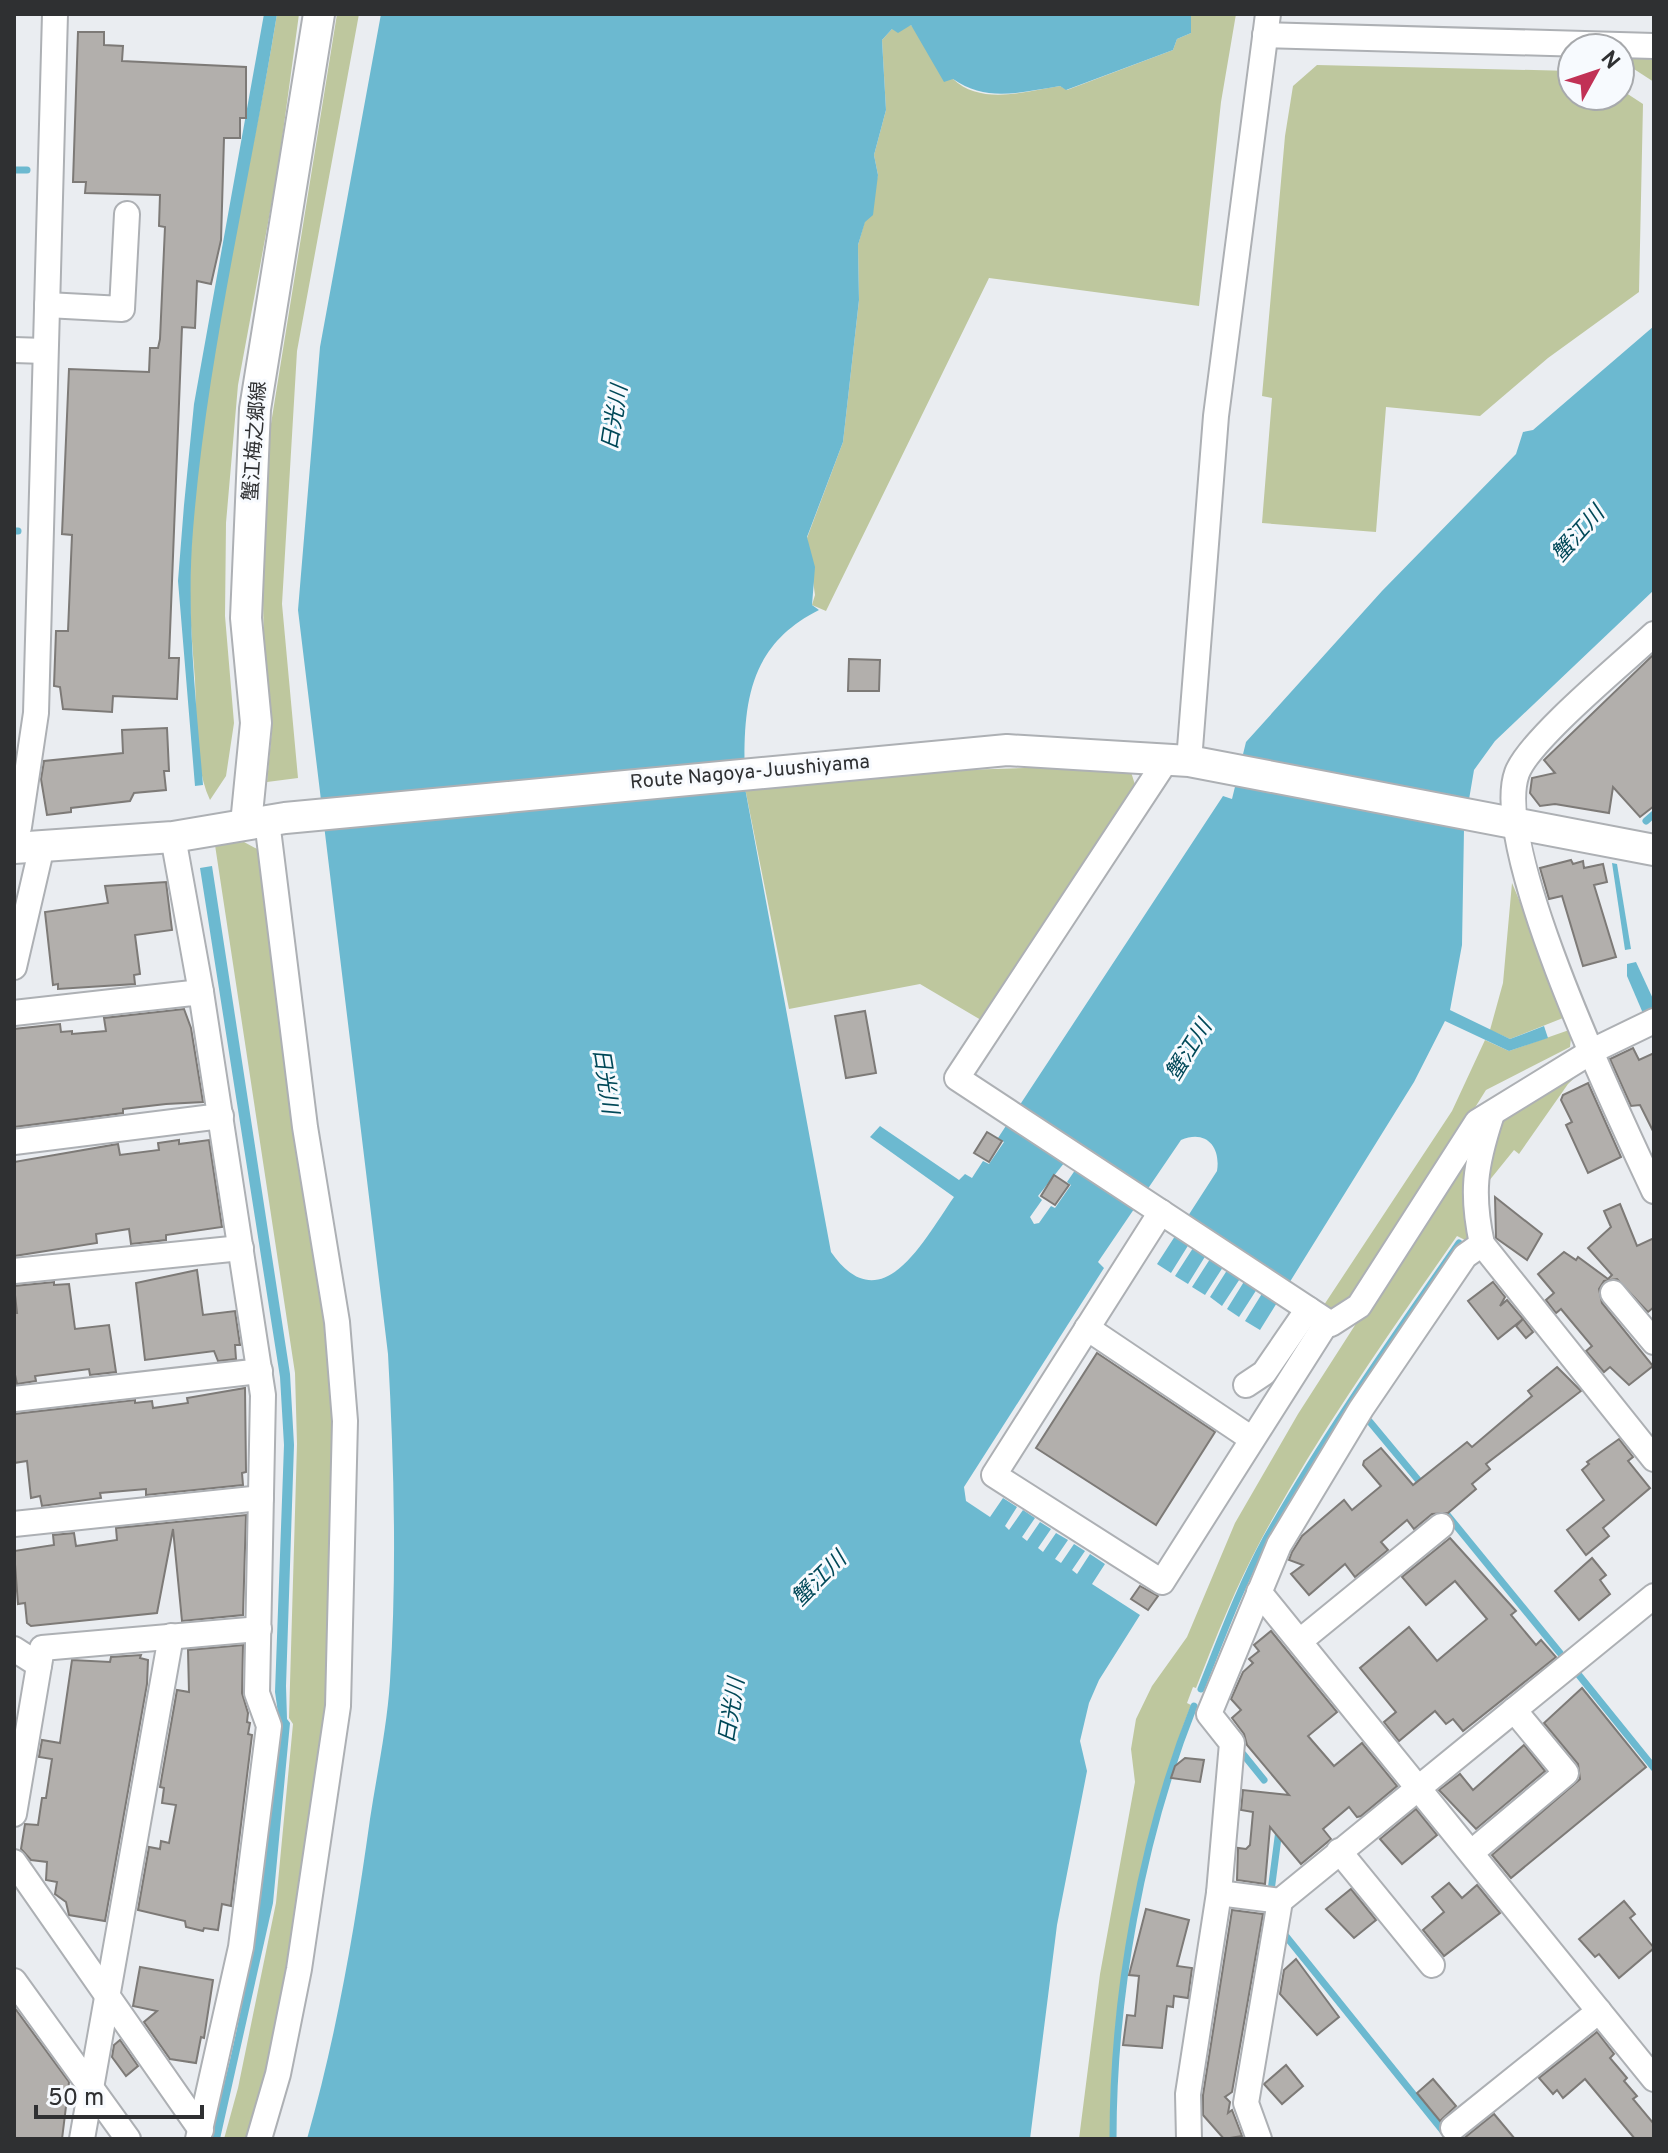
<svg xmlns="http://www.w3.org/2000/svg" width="1668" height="2153" font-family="Overpass,'Noto Sans JP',sans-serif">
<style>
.green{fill:#bec79e}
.water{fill:#6cb9d0;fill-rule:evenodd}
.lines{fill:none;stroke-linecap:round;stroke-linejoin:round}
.stream{stroke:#6cb9d0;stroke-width:7}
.building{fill:#b2afac;stroke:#7d7a77;stroke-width:2}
.minor-casing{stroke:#adb0b4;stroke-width:28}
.major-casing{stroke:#adb0b4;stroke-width:34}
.minor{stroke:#fff;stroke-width:24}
.major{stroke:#fff;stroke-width:30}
.labels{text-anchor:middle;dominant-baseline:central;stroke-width:6;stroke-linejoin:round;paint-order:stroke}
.street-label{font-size:20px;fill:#2f3032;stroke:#f7fafe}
.water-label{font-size:22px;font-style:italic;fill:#004858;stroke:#f7fafe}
</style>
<rect width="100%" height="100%" fill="#eaedf1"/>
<g class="green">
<path d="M277 14H299L278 169 238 385 226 523 225 616 234 723 226 776 210 800C194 766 197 718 195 680 193 652 190 624 190 596 190 399 246 206 277 14Z"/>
<path d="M337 14H359L297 351 282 604 298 778 267 782 272 729 264 647 262 555 270 430Z"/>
<path d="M1191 14H1236L1221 102 1199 306 989 278 826 611 812 605 815 595 807 538 843 442 859 300 858 245 878 175 874 155 886 110 882 40 892 29 911 25C926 41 937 64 953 79 981 106 1027 91 1060 86L1067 90 1173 50 1177 39 1191 33Z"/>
<path d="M1620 53 1654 54V82L1620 60Z"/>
<path d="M1317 65 1572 71V96H1620V89L1643 104 1639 292 1548 358 1480 416 1386 407 1376 532 1262 523 1272 398 1262 396 1285 136 1293 86Z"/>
<path d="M1060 767 1131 772 1137 791 981 1020 920 984 789 1009 745 788 962 770Z"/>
<path d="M244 842 259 850 330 1321 337 1430 324 1757 292 1966 252 2139H224L238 2088 276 1903 293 1724 289 1718 297 1444 295 1373 215 845Z"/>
<path d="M1512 883 1568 1016 1510 1039 1490 1030 1503 983Z"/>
<path d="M1572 1029 1570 1047 1486 1090 1365 1283 1332 1314 1322 1308 1452 1111 1485 1040 1509 1051Z"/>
<path d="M1586 1067 1568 1084 1519 1154 1514 1150 1480 1192 1495 1129 1518 1106Z"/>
<path d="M1479 1132 1469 1236 1465 1240 1457 1236C1389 1334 1319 1432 1262 1538 1236 1586 1216 1637 1196 1688L1193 1687 1187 1703 1191 1705C1140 1837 1109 1997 1111 2139H1079L1100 1974 1135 1782 1131 1749 1136 1719 1152 1686 1187 1637 1235 1523 1298 1414Z"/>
</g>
<g class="water">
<path d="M264 14H277C249 186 207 356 193 530 186 615 196 701 203 785L195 786 178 581 184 505 194 404Z"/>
<path d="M381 14H1191V33L1177 39 1173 50 1066 90 1060 86C1021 92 987 103 953 79L944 82 911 25 898 33 892 29 882 40 886 110 874 155 878 175 873 215 865 222 858 245 859 300 843 442 807 537 815 567 812 605 819 610C743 648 743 713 745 788L831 1252C882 1325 925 1238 954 1197L870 1137 880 1126 959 1180 965 1174 972 1178 983 1161 989 1164 1004 1142 998 1138 1223 796 1232 799 1246 742 1382 591 1516 454 1523 432 1533 430 1654 326V590L1495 741 1474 770 1464 829 1462 945 1450 1010 1510 1039 1544 1026 1548 1038 1509 1051 1445 1021 1414 1082 1260 1330 1245 1321 1273 1276 1268 1272 1239 1317 1227 1309 1255 1264 1251 1262 1222 1306 1210 1297 1238 1253 1234 1250 1205 1295 1192 1287 1221 1242 1216 1239 1188 1284 1175 1276 1204 1231 1199 1228 1171 1273 1157 1264 1217 1171C1221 1147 1206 1129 1181 1140L1098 1262 1104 1268 964 1487 966 1501 990 1517 1003 1498 1017 1507 1005 1526 1009 1530 1023 1510 1035 1518 1022 1537 1027 1541 1040 1522 1051 1529 1038 1548 1043 1552 1056 1533 1068 1540 1055 1559 1061 1563 1074 1544 1085 1551 1072 1570 1077 1574 1090 1554 1105 1564 1092 1584 1140 1615 1099 1680 1089 1703 1080 1741 1087 1771 1057 1925 1030 2139H307C337 2034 355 1927 370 1819 377 1773 387 1727 390 1681 397 1573 394 1462 388 1354L298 610 320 347ZM1076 1148 1086 1154 1067 1182 1071 1185 1055 1208 1051 1206 1039 1223 1034 1224 1030 1217 1042 1200 1038 1196Z"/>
<path d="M1612 863 1617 864 1631 949 1625 950Z"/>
<path d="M212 866 290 1374 294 1445 286 1686 287 1719 290 1723 273 1903 220 2139H209C250 2003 266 1860 279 1720L275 1692 284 1445 280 1377 200 868Z"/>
<path d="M1636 962 1654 1001V1039L1627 976V964Z"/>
</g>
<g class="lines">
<g class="stream">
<path d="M14 170H27"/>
<path d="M14 531H18"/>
<path d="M1646 821 1654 814"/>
<path d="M1370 1422 1424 1487"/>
<path d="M1440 1506 1560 1653"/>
<path d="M1578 1674 1654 1768"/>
<path d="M1201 1689C1221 1639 1240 1587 1266 1539 1324 1436 1392 1340 1459 1243"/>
<path d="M1243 1754 1264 1780"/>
<path d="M1271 1891 1279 1830"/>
<path d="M1285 1935 1447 2136"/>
<path d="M1113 2139C1113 1996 1141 1839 1194 1706"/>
</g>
</g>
<g class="building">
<path d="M78 32H104V45L123 46 122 61 246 67V118H240V138H224L221 240 211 284 197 281 195 328 182 327 169 658H179L177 699 113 696 112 712 63 709 60 687 54 686 56 631H68L72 535 62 534 69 369 149 372 150 348H158L160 339 165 227 159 226 160 195 85 193 86 182H73Z"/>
<path d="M1654 654V806L1640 817 1613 787 1609 813 1555 804 1540 806 1530 793 1532 778 1555 773 1544 760Z"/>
<path d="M849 659 880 660 879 691H848Z"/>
<path d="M167 728 169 771H164L166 790 134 793 130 801 71 808V812L47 815 41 779 44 761 123 753 122 730Z"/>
<path d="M1571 860 1573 864 1583 861 1584 868 1603 864 1607 882 1594 885 1616 957 1583 966 1562 896 1549 899 1540 868Z"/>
<path d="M166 882 172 930 135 935 140 974 134 975 135 984 58 989V984L53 985 45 912 108 903 105 886Z"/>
<path d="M184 1009 191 1028 203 1102 166 1104 123 1109V1113L14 1127V1029L60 1024 61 1032 72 1031V1034L106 1031 104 1018Z"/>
<path d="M865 1011 876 1073 846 1078 835 1016Z"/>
<path d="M1633 1048 1639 1060 1654 1053V1133L1640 1105 1631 1106 1610 1059Z"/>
<path d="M1588 1083 1621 1157 1588 1173 1566 1125 1572 1122 1561 1100 1563 1095Z"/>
<path d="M987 1132 1002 1141 989 1162 974 1153Z"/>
<path d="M179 1140V1144L209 1140 222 1227 166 1235V1240L131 1244 129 1229 96 1234 97 1243 14 1256V1162L118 1144 120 1155 159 1150 158 1143Z"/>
<path d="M1054 1175 1069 1185 1055 1205 1041 1196Z"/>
<path d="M1495 1197 1542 1234 1527 1260 1496 1238Z"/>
<path d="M1620 1204 1637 1246 1654 1238V1307L1648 1312 1617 1279 1604 1281 1599 1289 1602 1303 1653 1366 1629 1385 1610 1367 1604 1372 1586 1351 1592 1346 1561 1309 1556 1313 1546 1300 1554 1293 1538 1274 1564 1252 1576 1260 1578 1257 1608 1279 1612 1275 1588 1248 1611 1227 1604 1211Z"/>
<path d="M197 1270 203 1315 235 1311 240 1345H235L236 1359 218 1361 214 1351 145 1360 136 1283Z"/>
<path d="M54 1282V1285L69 1284 75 1329 109 1325 116 1372 90 1375 89 1369 35 1376 36 1381 17 1384 14 1370V1313H17L14 1286Z"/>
<path d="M1493 1282 1505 1297 1500 1306 1507 1300 1523 1319 1498 1339 1468 1301Z"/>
<path d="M1523 1319 1533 1332 1526 1338 1516 1326Z"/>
<path d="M1097 1353 1215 1432 1156 1525 1036 1448Z"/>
<path d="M1557 1367 1581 1391 1486 1464 1490 1469 1472 1484 1476 1489 1448 1513 1432 1514 1414 1529 1407 1520 1381 1542 1388 1550 1355 1577 1345 1564 1309 1595 1291 1574 1303 1565 1289 1560 1292 1552 1302 1536 1344 1500 1352 1510 1381 1486 1363 1465 1364 1461 1381 1448 1413 1485 1467 1442 1472 1447 1532 1396 1528 1391Z"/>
<path d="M245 1388 246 1472 242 1473 243 1485 146 1495V1489L100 1493 101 1498 42 1506 40 1496 31 1498 27 1461 14 1463V1414L135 1400V1403L152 1401 153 1408 188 1403 187 1398Z"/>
<path d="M1619 1439 1633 1457 1628 1461 1650 1488 1603 1528 1609 1536 1586 1555 1567 1530 1604 1500 1582 1470 1589 1464 1587 1462Z"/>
<path d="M246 1515 243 1615 182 1621 173 1529 157 1613 31 1626 27 1623 25 1603 18 1604 14 1551 54 1545 53 1535 74 1533 76 1546 117 1540 116 1528Z"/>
<path d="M1450 1538 1516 1611 1511 1615 1536 1645 1541 1640 1556 1657 1463 1731 1453 1719 1446 1724 1435 1711 1399 1741 1384 1722 1396 1712 1360 1668 1409 1627 1437 1661 1487 1619 1455 1581 1426 1605 1402 1577Z"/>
<path d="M1592 1558 1606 1575 1600 1580 1610 1594 1579 1620 1555 1591Z"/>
<path d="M1140 1586 1158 1596 1148 1610 1131 1599Z"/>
<path d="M1271 1631 1337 1712 1308 1736 1334 1766 1362 1743 1397 1786 1361 1816 1357 1817 1349 1807 1323 1829 1331 1839 1301 1864 1270 1827 1265 1884 1237 1880 1238 1848 1246 1849 1250 1845 1253 1812 1241 1810 1243 1790 1289 1795 1247 1745 1244 1734 1232 1718 1241 1710 1231 1699 1243 1672 1253 1663 1249 1659 1259 1651 1254 1645Z"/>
<path d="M243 1645 242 1693 248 1713 247 1722 250 1723 248 1734 252 1735 231 1906 222 1904 218 1930 204 1928 203 1931 186 1927 185 1921 138 1910 149 1847 160 1849 161 1841 169 1843 176 1805 162 1803 164 1788 160 1787 177 1690 189 1692 188 1650Z"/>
<path d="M141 1655 140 1658 148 1660 147 1684 105 1921 69 1915 66 1902 55 1894 57 1882 46 1880 47 1862 31 1860 21 1849 25 1824 38 1825 42 1798H46L52 1759 39 1757 42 1740 60 1743 72 1660 110 1662 111 1657Z"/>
<path d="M1582 1688 1646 1767 1511 1878 1492 1855 1580 1779 1578 1764 1544 1723Z"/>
<path d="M1524 1745 1545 1771 1476 1829 1439 1790 1460 1774 1473 1790Z"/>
<path d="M1185 1758 1204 1760 1200 1782 1171 1778 1175 1766Z"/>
<path d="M1416 1809 1437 1835 1402 1864 1380 1839Z"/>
<path d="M1449 1883 1462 1898 1477 1885 1500 1913 1444 1956 1423 1930 1444 1912 1432 1897Z"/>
<path d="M1351 1889 1376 1920 1354 1938 1326 1909Z"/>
<path d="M1624 1901 1635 1914 1630 1918 1654 1948 1619 1978 1599 1954 1595 1957 1579 1939Z"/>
<path d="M1146 1909 1189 1920 1177 1966 1192 1968 1188 1998 1174 1996 1173 2007 1167 2006 1162 2048 1123 2045 1127 2015 1135 2016 1139 1976 1129 1975Z"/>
<path d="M1232 1910 1263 1914 1232 2092 1225 2097 1230 2102 1228 2113 1232 2110 1242 2136 1224 2139 1203 2115V2095Z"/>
<path d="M1296 1959 1339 2017 1317 2035 1280 1994 1284 1970Z"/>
<path d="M140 1967 213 1980 204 2038 201 2037 196 2063 170 2059 144 2022 157 2011 133 2006Z"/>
<path d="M14 2007 69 2082 62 2139H14Z"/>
<path d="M1597 2032 1614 2054 1610 2058 1627 2078 1624 2081 1637 2096 1633 2099 1654 2124V2139H1635L1585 2079 1563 2098 1557 2090 1553 2094 1539 2078Z"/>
<path d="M120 2040 138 2066 126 2076 112 2057 114 2045Z"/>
<path d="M1286 2065 1303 2086 1282 2104 1264 2084Z"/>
<path d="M1433 2079 1456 2106 1440 2121 1417 2093Z"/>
<path d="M1494 2114 1515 2139H1463Z"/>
</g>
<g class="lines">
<defs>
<g id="minor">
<path d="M1265 35 1654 46"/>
<path d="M47 305 122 309 127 214"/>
<path d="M14 350 45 351"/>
<path d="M1654 634C1624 662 1529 740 1517 773 1490 847 1618 1114 1654 1191"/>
<path d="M1167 759 957 1078 1331 1324 1359 1306 1477 1122 1594 1050 1654 1021"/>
<path d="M1189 761 1216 416 1268 14"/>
<path d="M19 827 36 713 55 14"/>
<path d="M173 837 201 992"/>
<path d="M14 967 42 846"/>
<path d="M14 1013 201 992 263 1395 257 1693 269 1726 241 1947 198 2139"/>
<path d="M1491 1117C1475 1166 1471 1193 1482 1244L1654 1459"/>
<path d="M14 1142 221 1116"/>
<path d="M1161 1212 994 1475 1162 1582 1327 1322"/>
<path d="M14 1271 241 1248"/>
<path d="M1613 1293 1654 1342"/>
<path d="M1087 1328 1252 1439"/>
<path d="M1246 1385 1264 1373 1308 1309"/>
<path d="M14 1399 260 1371"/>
<path d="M14 1524 261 1498"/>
<path d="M1259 1592 1654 2079"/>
<path d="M1300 1641 1441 1526"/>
<path d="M14 1649 39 1665"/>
<path d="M14 1814 42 1648 259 1629"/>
<path d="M1339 1851 1432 1965"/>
<path d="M1472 1852 1566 1773 1514 1710"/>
<path d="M14 1862 201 2130"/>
<path d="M1219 1893 1232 1743 1209 1714 1279 1545 1361 1409 1465 1256 1482 1244"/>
<path d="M14 1981 128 2139"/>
<path d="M1453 2128 1599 2011"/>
<path d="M82 2139 171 1636"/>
<path d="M259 2139 278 2074 299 1969 338 1706 345 1421 337 1322 305 1127 267 821"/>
<path d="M1189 2139 1188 2094 1219 1893 1280 1901 1654 1596"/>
<path d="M1259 2139 1246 2103 1280 1901"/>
</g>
<g id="major">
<path d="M246 824 256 723 246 618 255 409 319 14"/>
<path d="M14 848 173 837 285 818 1007 750 1189 761 1654 850"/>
</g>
</defs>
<use href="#minor" class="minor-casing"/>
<use href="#major" class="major-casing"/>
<use href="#minor" class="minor"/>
<use href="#major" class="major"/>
</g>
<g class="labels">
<g class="street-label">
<text transform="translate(256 441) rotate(-86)">蟹江梅之郷線</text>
<text transform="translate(750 773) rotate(-5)">Route Nagoya-Juushiyama</text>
</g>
<g class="water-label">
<text transform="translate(616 418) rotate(-81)">日光川</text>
<text transform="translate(1579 535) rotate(-48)">蟹江川</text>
<text transform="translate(1190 1051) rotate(-58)">蟹江川</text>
<text transform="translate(604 1081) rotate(81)">日光川</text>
<text transform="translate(820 1580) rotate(-45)">蟹江川</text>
<text transform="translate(733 1711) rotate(-81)">日光川</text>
</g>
</g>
<rect width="1668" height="2153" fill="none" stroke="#2f3032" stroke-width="32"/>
<g transform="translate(1596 72) rotate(50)"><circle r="38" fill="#f7fafe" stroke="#a7a9ac" stroke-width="2"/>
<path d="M0-6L14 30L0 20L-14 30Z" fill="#c13155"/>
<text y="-12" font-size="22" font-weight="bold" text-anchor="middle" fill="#2f3032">N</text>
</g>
<path d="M36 2105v12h166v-12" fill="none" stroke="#2f3032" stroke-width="4"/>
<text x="48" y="2105" font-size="24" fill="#2f3032" stroke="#f7fafe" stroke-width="6" paint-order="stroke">50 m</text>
</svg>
